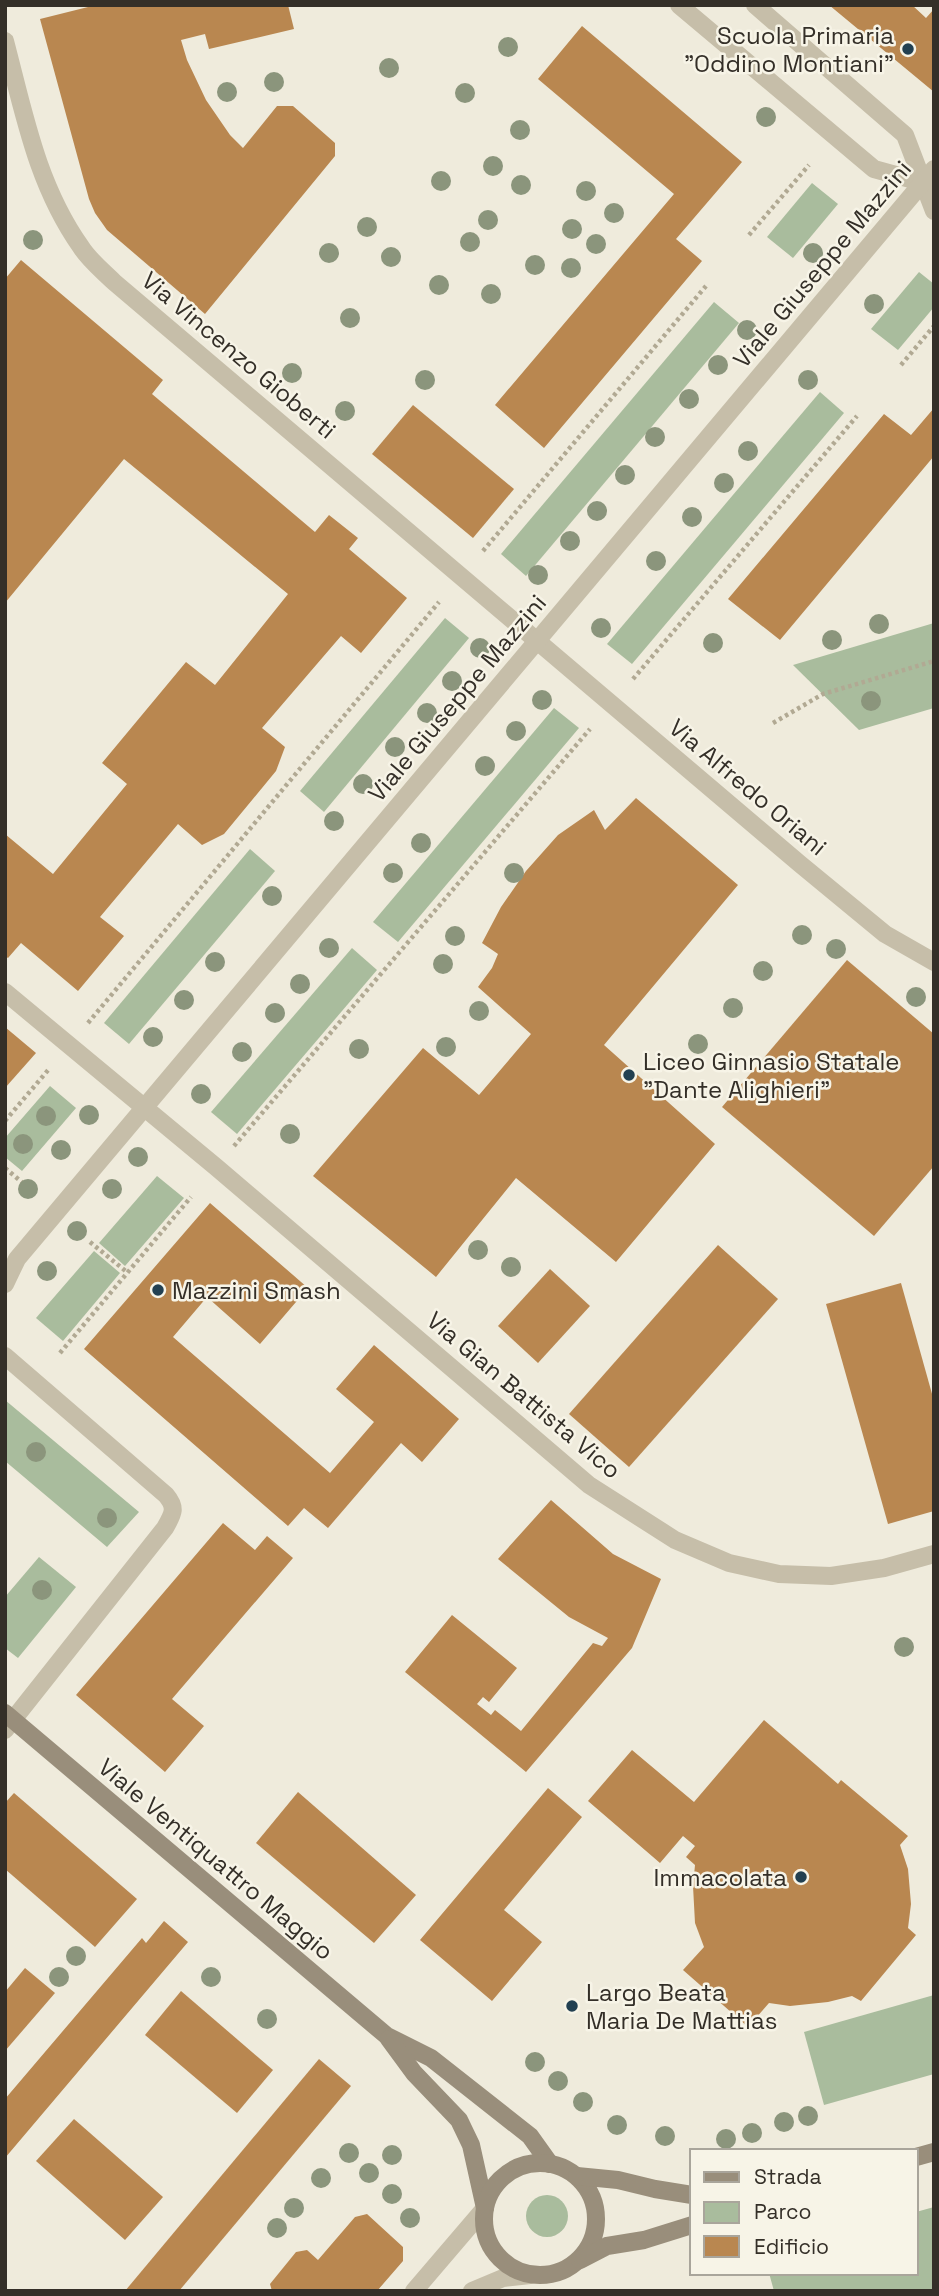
<svg xmlns="http://www.w3.org/2000/svg" width="939" height="2296" font-family="'Space Grotesk',sans-serif">
<style>
.green{fill:#a9bc9d}
.building{fill:#b98750}
.lines{fill:none;stroke-linecap:round;stroke-linejoin:round}
.path{stroke:#b1a993;stroke-width:4.5;stroke-dasharray:3.5 3.5;stroke-linecap:butt}
.minor{stroke:#c6bea9;stroke-width:18}
.secondary{stroke:#998e7b;stroke-width:18}
.tree{fill:#8b957c}
.poi-dot{fill:#224051;stroke:#f7f4e7;stroke-width:2.5}
.labels{text-anchor:middle;dominant-baseline:central;stroke-width:5;stroke-linejoin:round;paint-order:stroke}
.poi-label{font-size:24px;fill:#342f28;stroke:#f7f4e7;text-anchor:start}
.street-label{font-size:24px;fill:#342f28;stroke:#f7f4e7}
</style>
<rect width="100%" height="100%" fill="#efebdc"/>
<g class="green">
<path d="M812 183 838 204 793 258 767 237Z"/>
<path d="M919 272 934 284V307L898 350 871 329Z"/>
<path d="M714 302 739 323 526 576 501 554Z"/>
<path d="M820 392 844 413 632 664 607 644Z"/>
<path d="M445 618 469 638 324 812 300 791Z"/>
<path d="M934 623V708L859 730 793 665Z"/>
<path d="M554 708 579 728 398 942 373 922Z"/>
<path d="M250 849 275 871 129 1044 104 1023Z"/>
<path d="M352 948 377 970 237 1134 211 1112Z"/>
<path d="M50 1086 76 1108 22 1171 5 1157V1138Z"/>
<path d="M157 1176 184 1198 125 1266 99 1243Z"/>
<path d="M94 1251 120 1273 63 1341 36 1318Z"/>
<path d="M5 1400 139 1512 107 1547 5 1461Z"/>
<path d="M39 1557 76 1587 18 1658 5 1648V1597Z"/>
<path d="M934 1995V2074L824 2105 804 2032Z"/>
<circle cx="547" cy="2216" r="21"/>
<path d="M934 2207V2291H774L769 2273H916V2212Z"/>
</g>
<g class="building">
<path d="M96 5H288L294 29 209 49 205 34 181 40 187 60 206 100 230 135 243 148 277 106H293L335 143V156L205 314 107 230 95 213 89 199 40 19Z"/>
<path d="M829 5H912L926 18 934 9V92Z"/>
<path d="M582 26 742 162 676 239 702 261 544 448 495 405 674 194 538 79Z"/>
<path d="M21 260 163 380 152 394 315 532 329 515 358 538 349 549 407 598 361 653 341 636 262 728 285 747 276 771 224 834 202 845 178 824 100 917 124 936 78 991 21 943 8 958 5 956V834L53 874 127 784 102 763 186 662 215 685 288 594 124 459 5 603V279Z"/>
<path d="M413 405 514 489 473 538 372 454Z"/>
<path d="M934 408V456L780 640 728 599 884 414 911 435Z"/>
<path d="M636 798 738 885 604 1045 715 1144 616 1262 516 1178 436 1277 313 1176 423 1048 479 1095 531 1034 478 987 492 968 498 954 482 943 501 907 526 871 558 835 594 810 605 830Z"/>
<path d="M847 960 934 1034V1166L874 1236 722 1107Z"/>
<path d="M5 1027 36 1053 5 1088Z"/>
<path d="M210 1203 308 1288 260 1344 207 1297 173 1337 330 1473 374 1422 336 1389 374 1345 459 1419 422 1462 401 1443 328 1528 304 1508 288 1526 84 1349Z"/>
<path d="M718 1245 778 1299 629 1467 569 1414Z"/>
<path d="M550 1269 590 1306 538 1363 498 1326Z"/>
<path d="M901 1283 934 1401V1511L888 1524 826 1304Z"/>
<path d="M551 1500 613 1554 661 1579 632 1648 526 1772 405 1672 452 1615 517 1668 489 1702 483 1697 477 1704 491 1715 495 1710 521 1731 593 1643 602 1646 608 1638 569 1617 498 1559Z"/>
<path d="M223 1523 255 1550 267 1536 293 1558 172 1699 204 1726 165 1772 76 1695Z"/>
<path d="M764 1720 838 1784 841 1780 908 1836 900 1845 908 1869 911 1904 908 1928 916 1935 861 2001 852 1996 828 2002 790 2006 769 2003 748 2027 683 1970 704 1947 695 1923 693 1886 695 1865 686 1857 695 1846 683 1836 660 1863 588 1801 632 1750 694 1802Z"/>
<path d="M548 1788 582 1817 504 1910 542 1942 492 2001 420 1940Z"/>
<path d="M298 1792 416 1895 374 1943 256 1843Z"/>
<path d="M14 1793 137 1899 95 1947 5 1869V1803Z"/>
<path d="M164 1921 188 1942 5 2158V2099L142 1938 146 1943Z"/>
<path d="M25 1968 55 1993 5 2051V1992Z"/>
<path d="M181 1991 273 2070 237 2113 145 2035Z"/>
<path d="M319 2059 351 2086 179 2291H125Z"/>
<path d="M74 2119 163 2197 125 2240 36 2161Z"/>
<path d="M367 2214 403 2247V2261L377 2291H272L270 2284 296 2252 307 2250 318 2260 355 2217Z"/>
</g>
<g class="lines">
<g class="path">
<path d="M749 235 809 165"/>
<path d="M901 365 934 326"/>
<path d="M483 551 706 286"/>
<path d="M633 679 857 416"/>
<path d="M773 723 823 694 934 661"/>
<path d="M88 1023 439 602"/>
<path d="M5 1121 49 1069"/>
<path d="M234 1146 590 729"/>
<path d="M5 1168 24 1184"/>
<path d="M90 1242 128 1273"/>
<path d="M60 1353 191 1197"/>
</g>
<g class="minor">
<path d="M679 5 874 169 932 185"/>
<path d="M755 5 905 135 934 211"/>
<path d="M5 41C24 113 37 185 81 247 89 260 103 271 114 282L800 864 885 934 934 962"/>
<path d="M5 992 216 1167 589 1485 675 1540 729 1563 779 1574 831 1576 884 1568 934 1554"/>
<path d="M5 1284 17 1259 934 169"/>
<path d="M5 1356 166 1495C177 1508 173 1514 165 1528L5 1730"/>
<path d="M414 2291 485 2208"/>
<path d="M472 2291 503 2278 530 2275"/>
</g>
<g class="secondary">
<path d="M5 1713 387 2036 431 2058 530 2136 550 2164"/>
<path d="M389 2039 414 2073 459 2120 471 2145 485 2208"/>
<path d="M916 2157 934 2152"/>
<circle cx="540" cy="2219" r="56"/>
<path d="M577 2176 618 2180 655 2189 692 2195"/>
<path d="M580 2260 607 2246 644 2240 692 2225"/>
</g>
</g>
<g class="tree">
<circle cx="508" cy="47" r="10"/>
<circle cx="389" cy="68" r="10"/>
<circle cx="274" cy="82" r="10"/>
<circle cx="227" cy="92" r="10"/>
<circle cx="465" cy="93" r="10"/>
<circle cx="766" cy="117" r="10"/>
<circle cx="520" cy="130" r="10"/>
<circle cx="493" cy="166" r="10"/>
<circle cx="441" cy="181" r="10"/>
<circle cx="521" cy="185" r="10"/>
<circle cx="586" cy="191" r="10"/>
<circle cx="614" cy="213" r="10"/>
<circle cx="488" cy="220" r="10"/>
<circle cx="367" cy="227" r="10"/>
<circle cx="572" cy="229" r="10"/>
<circle cx="33" cy="240" r="10"/>
<circle cx="470" cy="242" r="10"/>
<circle cx="596" cy="244" r="10"/>
<circle cx="329" cy="253" r="10"/>
<circle cx="813" cy="253" r="10"/>
<circle cx="391" cy="257" r="10"/>
<circle cx="535" cy="265" r="10"/>
<circle cx="571" cy="268" r="10"/>
<circle cx="439" cy="285" r="10"/>
<circle cx="491" cy="294" r="10"/>
<circle cx="874" cy="304" r="10"/>
<circle cx="350" cy="318" r="10"/>
<circle cx="747" cy="330" r="10"/>
<circle cx="718" cy="365" r="10"/>
<circle cx="292" cy="373" r="10"/>
<circle cx="425" cy="380" r="10"/>
<circle cx="808" cy="380" r="10"/>
<circle cx="689" cy="399" r="10"/>
<circle cx="345" cy="411" r="10"/>
<circle cx="655" cy="437" r="10"/>
<circle cx="748" cy="451" r="10"/>
<circle cx="625" cy="475" r="10"/>
<circle cx="724" cy="483" r="10"/>
<circle cx="597" cy="511" r="10"/>
<circle cx="692" cy="517" r="10"/>
<circle cx="570" cy="541" r="10"/>
<circle cx="656" cy="561" r="10"/>
<circle cx="538" cy="575" r="10"/>
<circle cx="879" cy="624" r="10"/>
<circle cx="601" cy="628" r="10"/>
<circle cx="832" cy="640" r="10"/>
<circle cx="713" cy="643" r="10"/>
<circle cx="480" cy="648" r="10"/>
<circle cx="452" cy="681" r="10"/>
<circle cx="542" cy="700" r="10"/>
<circle cx="871" cy="701" r="10"/>
<circle cx="427" cy="713" r="10"/>
<circle cx="516" cy="731" r="10"/>
<circle cx="395" cy="747" r="10"/>
<circle cx="485" cy="766" r="10"/>
<circle cx="363" cy="784" r="10"/>
<circle cx="334" cy="821" r="10"/>
<circle cx="421" cy="843" r="10"/>
<circle cx="393" cy="873" r="10"/>
<circle cx="514" cy="873" r="10"/>
<circle cx="272" cy="896" r="10"/>
<circle cx="802" cy="935" r="10"/>
<circle cx="455" cy="936" r="10"/>
<circle cx="329" cy="948" r="10"/>
<circle cx="836" cy="949" r="10"/>
<circle cx="215" cy="962" r="10"/>
<circle cx="443" cy="964" r="10"/>
<circle cx="763" cy="971" r="10"/>
<circle cx="300" cy="984" r="10"/>
<circle cx="916" cy="997" r="10"/>
<circle cx="184" cy="1000" r="10"/>
<circle cx="733" cy="1008" r="10"/>
<circle cx="479" cy="1011" r="10"/>
<circle cx="275" cy="1013" r="10"/>
<circle cx="153" cy="1037" r="10"/>
<circle cx="698" cy="1044" r="10"/>
<circle cx="446" cy="1047" r="10"/>
<circle cx="359" cy="1049" r="10"/>
<circle cx="242" cy="1052" r="10"/>
<circle cx="201" cy="1094" r="10"/>
<circle cx="89" cy="1115" r="10"/>
<circle cx="46" cy="1116" r="10"/>
<circle cx="290" cy="1134" r="10"/>
<circle cx="23" cy="1144" r="10"/>
<circle cx="61" cy="1150" r="10"/>
<circle cx="138" cy="1157" r="10"/>
<circle cx="28" cy="1189" r="10"/>
<circle cx="112" cy="1189" r="10"/>
<circle cx="77" cy="1231" r="10"/>
<circle cx="478" cy="1250" r="10"/>
<circle cx="511" cy="1267" r="10"/>
<circle cx="47" cy="1271" r="10"/>
<circle cx="36" cy="1452" r="10"/>
<circle cx="107" cy="1518" r="10"/>
<circle cx="42" cy="1590" r="10"/>
<circle cx="904" cy="1647" r="10"/>
<circle cx="76" cy="1956" r="10"/>
<circle cx="59" cy="1977" r="10"/>
<circle cx="211" cy="1977" r="10"/>
<circle cx="267" cy="2019" r="10"/>
<circle cx="535" cy="2062" r="10"/>
<circle cx="558" cy="2081" r="10"/>
<circle cx="583" cy="2102" r="10"/>
<circle cx="808" cy="2116" r="10"/>
<circle cx="784" cy="2122" r="10"/>
<circle cx="617" cy="2125" r="10"/>
<circle cx="752" cy="2133" r="10"/>
<circle cx="665" cy="2136" r="10"/>
<circle cx="726" cy="2139" r="10"/>
<circle cx="349" cy="2153" r="10"/>
<circle cx="392" cy="2155" r="10"/>
<circle cx="369" cy="2173" r="10"/>
<circle cx="321" cy="2178" r="10"/>
<circle cx="392" cy="2194" r="10"/>
<circle cx="294" cy="2208" r="10"/>
<circle cx="410" cy="2218" r="10"/>
<circle cx="277" cy="2228" r="10"/>
</g>
<g class="poi-dot">
<circle cx="908" cy="49" r="7"/>
<circle cx="629" cy="1075" r="7"/>
<circle cx="158" cy="1290" r="7"/>
<circle cx="801" cy="1877" r="7"/>
<circle cx="572" cy="2006" r="7"/>
</g>
<g class="labels">
<g class="poi-label">
<text x="894" y="35" text-anchor="end">Scuola Primaria<tspan x="894" dy="28">"Oddino Montiani"</tspan></text>
<text x="643" y="1061">Liceo Ginnasio Statale<tspan x="643" dy="28">"Dante Alighieri"</tspan></text>
<text x="172" y="1290">Mazzini Smash</text>
<text x="787" y="1877" text-anchor="end">Immacolata</text>
<text x="586" y="1992">Largo Beata<tspan x="586" dy="28">Maria De Mattias</tspan></text>
</g>
<g class="street-label">
<text transform="translate(822 264) rotate(-50)">Viale Giuseppe Mazzini</text>
<text transform="translate(239 355) rotate(40)">Via Vincenzo Gioberti</text>
<text transform="translate(457 698) rotate(-50)">Viale Giuseppe Mazzini</text>
<text transform="translate(748 787) rotate(40)">Via Alfredo Oriani</text>
<text transform="translate(524 1395) rotate(40)">Via Gian Battista Vico</text>
<text transform="translate(216 1859) rotate(40)">Viale Ventiquattro Maggio</text>
</g>
</g>
<rect width="939" height="2296" fill="none" stroke="#342f28" stroke-width="14"/>
<rect x="690" y="2149" width="228" height="126" fill="#f7f4e7" stroke="#a9a59b" stroke-width="2"/>
<rect x="704" y="2172" width="35" height="10" fill="#998e7b" stroke="#a9a59b" stroke-width="2"/>
<text x="754" y="2184" font-size="21" fill="#342f28">Strada</text>
<rect x="704" y="2202" width="35" height="21" fill="#a9bc9d" stroke="#a9a59b" stroke-width="2"/>
<text x="754" y="2219" font-size="21" fill="#342f28">Parco</text>
<rect x="704" y="2236" width="35" height="21" fill="#b98750" stroke="#a9a59b" stroke-width="2"/>
<text x="754" y="2254" font-size="21" fill="#342f28">Edificio</text>
</svg>
